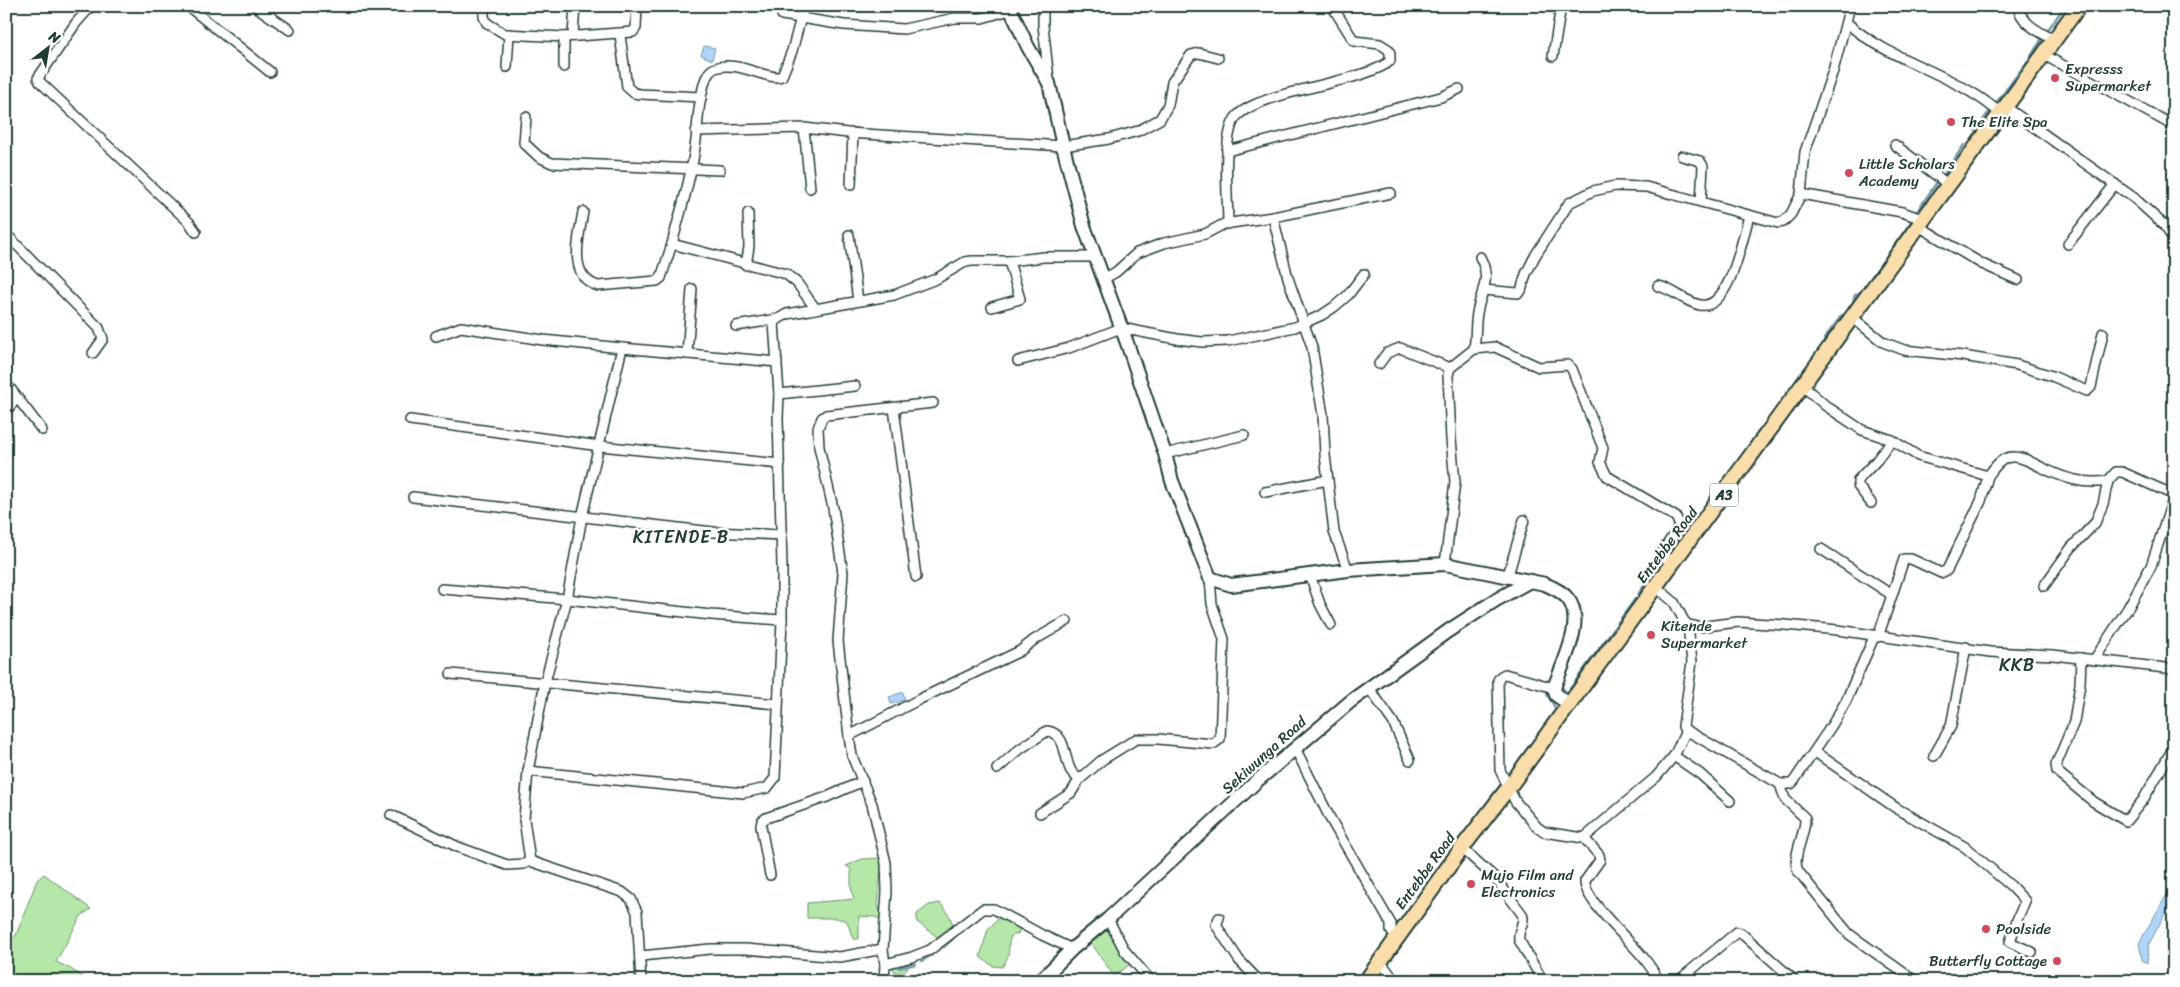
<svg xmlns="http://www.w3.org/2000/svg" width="2180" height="987" font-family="Sriracha,sans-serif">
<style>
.green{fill:#b5e7a8;stroke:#6a926e}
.water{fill:#b0d5f9;stroke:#7698aa}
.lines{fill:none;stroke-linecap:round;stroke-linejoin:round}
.stream{stroke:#7698aa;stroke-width:2.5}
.street-casing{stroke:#1f3d34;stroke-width:12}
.secondary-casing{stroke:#1f3d34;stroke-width:16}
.primary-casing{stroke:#1f3d34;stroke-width:18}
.street{stroke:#fff;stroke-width:9}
.secondary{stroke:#fff;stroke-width:12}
.primary{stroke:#f9ddab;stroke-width:14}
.poi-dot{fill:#d1495b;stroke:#fff;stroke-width:2}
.labels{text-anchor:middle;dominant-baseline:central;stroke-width:5;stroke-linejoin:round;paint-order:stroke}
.shield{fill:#fff;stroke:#627771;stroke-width:1}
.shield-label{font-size:14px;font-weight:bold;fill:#1f3d34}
.poi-label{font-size:15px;fill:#1f3d34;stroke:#fff;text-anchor:start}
.street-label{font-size:15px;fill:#1f3d34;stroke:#fff}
.quarter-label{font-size:18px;letter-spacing:1px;fill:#1f3d34;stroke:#fff}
</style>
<rect width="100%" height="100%" fill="#fff"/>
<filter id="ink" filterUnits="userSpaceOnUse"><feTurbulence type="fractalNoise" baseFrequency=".02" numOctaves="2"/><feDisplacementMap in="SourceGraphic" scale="10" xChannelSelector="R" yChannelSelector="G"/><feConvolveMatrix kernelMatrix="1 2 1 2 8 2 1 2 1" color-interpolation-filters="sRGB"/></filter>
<g filter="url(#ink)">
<g class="green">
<path d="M882 858 878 904 882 920 875 917 859 916V939H853L847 921 836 918H807V903L854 899 851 888V869L846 866 862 859Z"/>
<path d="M44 874 91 909 81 916 56 962 69 968 90 981H69L63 975 58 981H46L42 976 31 978V981H6V943L16 935 37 880Z"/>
<path d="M940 903C950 914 955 924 954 939L944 948 939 947 940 939 917 922V914L929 905Z"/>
<path d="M1000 917 1012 922 1020 928 1018 934 1011 936C1006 950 1013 951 1002 967L993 966 980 957 988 929Z"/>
<path d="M1106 924 1114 940 1132 963 1114 976 1089 940Z"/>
<path d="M908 961 909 966C905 971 902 974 895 972L892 967Z"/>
</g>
<g class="water">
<path d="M704 46 715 48 712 60 701 55Z"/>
<path d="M903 692 905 700 891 704 889 697Z"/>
<path d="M2174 882V897L2149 944 2147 963 2142 960 2139 943Z"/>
</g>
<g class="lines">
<g class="stream">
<path d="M2047 31 2065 6"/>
<path d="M2031 56 2042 39"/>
<path d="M1996 103 2027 62"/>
<path d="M1975 130 1990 111"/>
<path d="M1943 176 1964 145"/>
<path d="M1914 212 1916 213 1937 182"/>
<path d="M1869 281 1913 219 1912 218"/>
<path d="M1851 309 1855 295 1864 290"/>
<path d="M1824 339 1842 315"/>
<path d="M1743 454 1759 431"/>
<path d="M1669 554 1681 540"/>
<path d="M1638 595 1655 568"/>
<path d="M1560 685 1567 693 1635 599"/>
<path d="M1507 777 1556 709 1547 694"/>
<path d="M1458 842 1502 783"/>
<path d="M1398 925 1449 854"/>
<path d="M922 961 932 955"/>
<path d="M899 968 915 964"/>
</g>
<defs>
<g id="street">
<path d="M91 6 76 23 38 78 40 82 189 222 196 232"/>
<path d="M188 6 270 72"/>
<path d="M255 6 290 30"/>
<path d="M484 6V17L487 23 505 34 564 37 633 32 636 28 637 6"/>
<path d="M804 6 792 51 782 76C770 82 737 59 715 68 705 72 703 88 701 98 697 114 698 131 695 147 691 180 680 212 672 244L786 274 797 283 815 308"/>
<path d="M1043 6V25L1049 80"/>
<path d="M2018 6C2021 24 2040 32 2054 40"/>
<path d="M782 15 844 25 904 29 955 18H982L1010 10"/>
<path d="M1846 22C1891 63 1957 73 2002 115"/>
<path d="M620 35 627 87 634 93 640 94 701 97"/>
<path d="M573 36 575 6"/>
<path d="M2044 55 2174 126"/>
<path d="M1553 56 1561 6"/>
<path d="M507 67 509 34"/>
<path d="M564 67V37"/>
<path d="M2007 108 2134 198 2164 225 2174 240"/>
<path d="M526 117 524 143 539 157 552 163 720 170"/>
<path d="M804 128 810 188"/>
<path d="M696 131 804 128 848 133 1063 146 1109 139 1138 131 1160 119 1168 105 1172 82 1191 55 1199 53 1218 58"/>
<path d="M1895 145 1949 185"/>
<path d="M1227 151 1441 97 1459 89"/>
<path d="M1682 156 1700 161 1703 166 1701 202"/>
<path d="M851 185 853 133"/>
<path d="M1801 194 1902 212 1925 220"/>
<path d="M583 212C579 236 567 277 598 286L657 281 661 278 672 244"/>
<path d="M1273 217 1288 278 1312 347 1323 415 1325 455 1334 532 1348 570"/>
<path d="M1228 224C1228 199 1221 133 1237 116 1254 98 1313 88 1337 81 1351 78 1380 70 1390 61V53L1388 49 1380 44 1354 41 1334 9"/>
<path d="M1920 227 1982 264 2018 280"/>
<path d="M6 234 99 328 103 339 93 353"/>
<path d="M849 235 858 301"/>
<path d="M2068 244 2115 184"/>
<path d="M746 265 749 247 748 213"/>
<path d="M1103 279 1116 272 1137 253 1164 243 1205 234 1224 224 1273 217 1391 193"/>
<path d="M1658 286C1673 289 1685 302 1700 305 1730 311 1743 236 1749 216"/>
<path d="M1483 290 1518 293 1521 291 1526 274 1535 256 1569 203 1593 191 1615 186 1646 187 1778 223 1783 222 1791 214 1801 194 1805 152 1833 71 1850 6"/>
<path d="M992 307 1020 299 1009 261"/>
<path d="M1853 318 1883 342 1904 350 1963 356 2017 365 2052 376 2087 391 2091 387 2103 333"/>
<path d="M736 326 778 319"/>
<path d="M436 336 461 327 543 340 622 348"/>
<path d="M1474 349 1495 347 1539 367 1568 365 1572 369 1603 448 1600 462 1607 476 1676 517 1680 526 1664 549 1662 556 1674 563"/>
<path d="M687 354 692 289"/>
<path d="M1018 361 1069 348 1121 328 1177 339 1202 342 1228 341 1295 327 1322 315 1334 307 1348 295 1364 274"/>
<path d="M1379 364 1387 353 1400 348 1450 368"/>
<path d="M6 383 42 430"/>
<path d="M1803 386 1826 406 1862 430 1892 440 1918 456 1988 476C1994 468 2001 457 2012 457 2022 456 2032 463 2041 467 2063 478 2083 485 2108 481L2116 472H2122L2174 495"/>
<path d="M779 394 855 386"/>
<path d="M894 408 916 577"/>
<path d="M6 411 17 398"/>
<path d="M410 420 600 446 780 464"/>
<path d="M1165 454 1244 435"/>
<path d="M1265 492 1328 480"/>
<path d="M413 497 713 532 782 535"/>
<path d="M1871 503 1858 486V480L1877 460 1892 440"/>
<path d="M1821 549 1892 595"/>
<path d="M1445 564 1455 482 1451 439 1448 375 1450 368 1474 349C1476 337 1475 325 1477 313 1481 290 1492 280 1480 257"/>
<path d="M1310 575 1320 604 1331 625"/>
<path d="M1508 575 1524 520"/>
<path d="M2044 586 2071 548 2095 523 2103 504 2108 481"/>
<path d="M1656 587 1674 602 1684 621 1688 625 1698 627 1738 622 1785 625 1838 630 1990 652 2053 655 2174 669"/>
<path d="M442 589 567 599 711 615 782 620"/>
<path d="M1688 625 1692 662 1683 726 1684 729 1780 784 1785 799 1805 818C1806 834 1791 857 1798 871L1849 934 1915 981"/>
<path d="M1878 637 1904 559H1911L1941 573 1947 570 1981 501 1988 476"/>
<path d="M2081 658 2080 684 2074 722 2056 765 2057 771 2061 775 2094 802 2126 821 2143 800 2174 747"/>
<path d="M2094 660 2128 608 2151 566 2174 496"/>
<path d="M451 674 777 704"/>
<path d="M1369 688 1393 722 1410 760"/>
<path d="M1554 688 1505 674 1501 676 1498 680 1500 770 1515 801 1537 827 1544 832 1584 838 1599 855 1600 860 1585 881C1583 900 1634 944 1646 961 1651 967 1655 974 1659 981"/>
<path d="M849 736 920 699 1020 651 1034 640 1067 621"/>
<path d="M1295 748 1331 820 1391 924V931L1396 938"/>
<path d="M1815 752 1896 808 1965 847 2011 886 2025 901 2017 920 2010 942 2032 952"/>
<path d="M1674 756 1700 774 1730 801"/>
<path d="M1934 756 1951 726 1966 647"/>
<path d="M997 769 1020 749 1047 731C1067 734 1063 756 1071 771 1073 774 1077 777 1079 780"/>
<path d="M528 771 743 793 767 788 775 778 782 620V565L778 418 779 394 774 323 778 319 787 314 894 295 936 279 965 262 972 261H1009L1044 257H1094"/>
<path d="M1780 784H1791L1794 781 1832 725 1846 701 1874 637"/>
<path d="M1040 813 1071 793 1079 780 1102 760 1136 739H1158L1213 744 1220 739 1224 639 1212 604 1210 578"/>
<path d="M391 815 458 847 507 865 524 864 530 861 622 892 631 899 637 912 641 981"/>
<path d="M1584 838 1656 777 1674 756 1686 731"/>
<path d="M1462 848 1495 878 1522 914C1526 922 1517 930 1519 940L1543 981"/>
<path d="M530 861 524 819 528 771 545 682 567 599 582 517 622 348 777 362"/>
<path d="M770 875 761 826 762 821 766 818 827 797 863 781"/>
<path d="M1219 918 1216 925 1239 960 1259 981"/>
<path d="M1108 919 1125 951 1151 981"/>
<path d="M641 956 710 949H745L840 957 883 949"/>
<path d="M1380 961 1395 981"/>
<path d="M885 964 912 957 930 950 983 909H994L1042 935 1072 949"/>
<path d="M884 981 885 964 883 949 887 891 886 863 872 804 852 756 849 736 838 641 843 573 833 508 819 447 818 428 822 418 826 415 933 403"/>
<path d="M1678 981 1737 932 1741 933 1795 981"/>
</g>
<g id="secondary">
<path d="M1009 6 1028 47 1049 83 1063 146 1084 226 1127 343 1165 454 1172 481 1210 578 1231 585 1348 570 1445 564 1545 584C1553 588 1562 591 1568 599 1586 621 1562 664 1554 688L1556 695 1569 704"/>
<path d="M1040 981 1072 949 1108 919 1257 781 1351 701 1448 631 1496 600 1530 581"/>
</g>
<path id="primary" d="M1366 981 1462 848 1509 787 2079 6"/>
</defs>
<use href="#street" class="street-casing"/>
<use href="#secondary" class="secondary-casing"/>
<use href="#primary" class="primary-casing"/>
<use href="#street" class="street"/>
<use href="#secondary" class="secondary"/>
<use href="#primary" class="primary"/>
</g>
</g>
<g class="poi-dot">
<circle cx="2055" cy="78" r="5"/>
<circle cx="1951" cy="122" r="5"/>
<circle cx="1849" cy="173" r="5"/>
<circle cx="1651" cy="635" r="5"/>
<circle cx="1471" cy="884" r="5"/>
<circle cx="1986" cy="929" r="5"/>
<circle cx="2057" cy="961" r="5"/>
</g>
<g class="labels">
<rect class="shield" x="1710" y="483.5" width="28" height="23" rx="4"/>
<g class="shield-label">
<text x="1724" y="495">A3</text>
</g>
<g class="poi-label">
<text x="2065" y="69">Expresss<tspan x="2065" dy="17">Supermarket</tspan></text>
<text x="1961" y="122">The Elite Spa</text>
<text x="1859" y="164">Little Scholars<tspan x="1859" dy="17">Academy</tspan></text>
<text x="1661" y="626">Kitende<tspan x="1661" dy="17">Supermarket</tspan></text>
<text x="1481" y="875">Mujo Film and<tspan x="1481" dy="17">Electronics</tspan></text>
<text x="1996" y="929">Poolside</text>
<text x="2047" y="961" text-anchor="end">Butterfly Cottage</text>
</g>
<g class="street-label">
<text transform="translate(1667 545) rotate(-53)">Entebbe Road</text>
<text transform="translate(1264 755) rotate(-42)">Sekiwunga Road</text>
<text transform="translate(1425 871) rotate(-54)">Entebbe Road</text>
</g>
<g class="quarter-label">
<text x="681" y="537">KITENDE B</text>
<text x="2017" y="665">KKB</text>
</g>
</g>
<rect width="2180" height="987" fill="none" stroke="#fff" stroke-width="25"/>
<rect x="12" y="12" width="2155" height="962" fill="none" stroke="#1f3d34" stroke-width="2" filter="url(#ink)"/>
<g transform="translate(48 48) rotate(31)" stroke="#ffffff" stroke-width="4" paint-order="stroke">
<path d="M0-4L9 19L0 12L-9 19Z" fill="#1f3d34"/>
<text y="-8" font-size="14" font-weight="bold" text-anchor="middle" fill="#1f3d34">N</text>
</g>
</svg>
